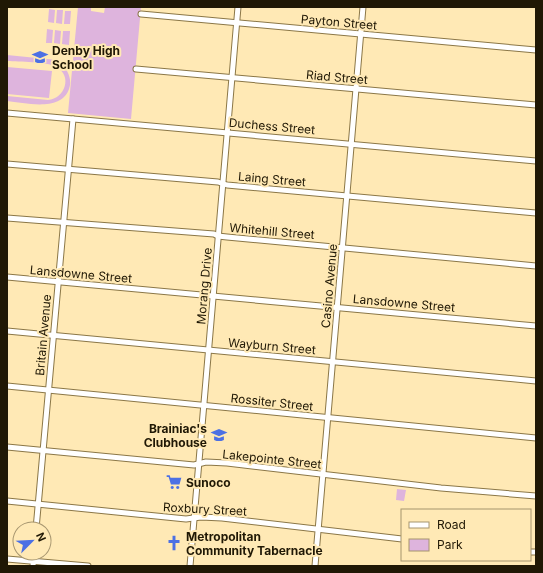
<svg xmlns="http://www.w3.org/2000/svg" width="543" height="573" font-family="Inter,sans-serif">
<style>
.green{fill:#deb4dd}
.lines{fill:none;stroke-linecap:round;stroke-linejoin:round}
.minor-casing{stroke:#8b7747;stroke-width:7}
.minor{stroke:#fff;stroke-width:5}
.labels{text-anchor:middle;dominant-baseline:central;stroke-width:4;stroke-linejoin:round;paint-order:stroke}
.street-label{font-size:12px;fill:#201805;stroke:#ffe9b5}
.poi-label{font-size:12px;font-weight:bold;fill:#201805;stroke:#ffe9b5;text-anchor:start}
</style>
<rect width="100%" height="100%" fill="#ffe9b5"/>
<g class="green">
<path d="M78 7H91V11L104 13 105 7H141L131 119 68 113Z"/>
<path d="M49 9 55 10 54 23 48 22Z"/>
<path d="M57 10H63L62 24 56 23Z"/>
<path d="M65 11H71L70 24H64Z"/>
<path d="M47 29 53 30 52 43H46Z"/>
<path d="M55 30 61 31 60 44 54 43Z"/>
<path d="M63 31H70L69 45 62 44Z"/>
<path d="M7 55 67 61V66H64C69 73 72 81 69 89 61 112 26 103 7 101V96L48 100C65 99 73 75 56 67 47 61 19 62 7 61Z"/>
<path d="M7 67 52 71 49 98 7 94Z"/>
<path d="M397 489 406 490 404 501 396 500Z"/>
</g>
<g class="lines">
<defs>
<g id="minor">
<path d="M141 14 536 50"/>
<path d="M136 69 536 105"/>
<path d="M7 113 536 161"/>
<path d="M7 164 218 182 227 185 536 213"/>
<path d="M7 218 214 234 218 236 227 237 536 266"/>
<path d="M7 277 536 326"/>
<path d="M7 331 536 381"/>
<path d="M7 386 536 438"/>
<path d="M7 447 194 465 206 462 227 463 441 488 536 496"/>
<path d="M7 501 186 519 201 517 222 518 402 539"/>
<path d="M36 529 73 119"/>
<path d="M530 552H536"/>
<path d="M7 559 88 566"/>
<path d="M33 566 34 553"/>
<path d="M190 566 238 7"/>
<path d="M315 566 363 7"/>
</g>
</defs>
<use href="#minor" class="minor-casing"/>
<use href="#minor" class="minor"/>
</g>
<defs>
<symbol id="school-bare" viewBox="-9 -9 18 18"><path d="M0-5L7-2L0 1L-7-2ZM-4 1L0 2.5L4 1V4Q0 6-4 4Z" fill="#4c70e4" stroke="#ffe9b5" stroke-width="2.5" paint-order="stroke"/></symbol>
<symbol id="supermarket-bare" viewBox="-9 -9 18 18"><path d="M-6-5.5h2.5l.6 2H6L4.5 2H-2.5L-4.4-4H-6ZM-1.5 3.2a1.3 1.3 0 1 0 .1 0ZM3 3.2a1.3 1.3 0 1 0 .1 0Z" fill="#4c70e4" stroke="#ffe9b5" stroke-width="2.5" paint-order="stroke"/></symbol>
<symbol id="church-bare" viewBox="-9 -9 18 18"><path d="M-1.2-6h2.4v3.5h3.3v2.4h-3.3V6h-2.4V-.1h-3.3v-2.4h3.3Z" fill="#4c70e4" stroke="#ffe9b5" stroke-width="2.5" paint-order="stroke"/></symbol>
</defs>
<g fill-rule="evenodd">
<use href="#school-bare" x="29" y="46" width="22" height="22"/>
<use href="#school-bare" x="208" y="424" width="22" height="22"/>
<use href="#supermarket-bare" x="163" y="471" width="22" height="22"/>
<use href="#church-bare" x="163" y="532" width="22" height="22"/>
</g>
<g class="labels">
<g class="street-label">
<text transform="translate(339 22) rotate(5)">Payton Street</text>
<text transform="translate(337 77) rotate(5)">Riad Street</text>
<text transform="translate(272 126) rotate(5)">Duchess Street</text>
<text transform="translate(272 179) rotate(5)">Laing Street</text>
<text transform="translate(272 231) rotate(5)">Whitehill Street</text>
<text transform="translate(81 274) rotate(5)">Lansdowne Street</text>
<text transform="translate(204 286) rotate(-85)">Morang Drive</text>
<text transform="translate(329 286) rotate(-85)">Casino Avenue</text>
<text transform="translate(404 303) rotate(5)">Lansdowne Street</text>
<text transform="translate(43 335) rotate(-85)">Britain Avenue</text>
<text transform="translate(272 346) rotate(5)">Wayburn Street</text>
<text transform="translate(272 402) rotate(6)">Rossiter Street</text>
<text transform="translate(272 459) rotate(6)">Lakepointe Street</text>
<text transform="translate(205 509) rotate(3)">Roxbury Street</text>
</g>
<g class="poi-label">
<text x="52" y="50">Denby High<tspan x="52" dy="14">School</tspan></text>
<text x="207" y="428" text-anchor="end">Brainiac's<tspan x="207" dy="14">Clubhouse</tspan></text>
<text x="186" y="482">Sunoco</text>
<text x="186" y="536">Metropolitan<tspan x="186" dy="14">Community Tabernacle</tspan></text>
</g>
</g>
<rect width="543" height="573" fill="none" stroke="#201805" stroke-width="16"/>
<rect x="401" y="509" width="130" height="52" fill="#ffe9b5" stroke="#a6956f"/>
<rect x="409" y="522" width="20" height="6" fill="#ffffff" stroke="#a6956f"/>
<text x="437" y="529" font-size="12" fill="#201805">Road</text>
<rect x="409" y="539" width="20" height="12" fill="#deb4dd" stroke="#a6956f"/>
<text x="437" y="549" font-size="12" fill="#201805">Park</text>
<g transform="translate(32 541) rotate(66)"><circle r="19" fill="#ffe9b5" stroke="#a6956f"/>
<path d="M0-3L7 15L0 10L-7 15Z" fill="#4c70e4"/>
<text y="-6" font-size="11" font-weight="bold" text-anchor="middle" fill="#201805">N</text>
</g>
</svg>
